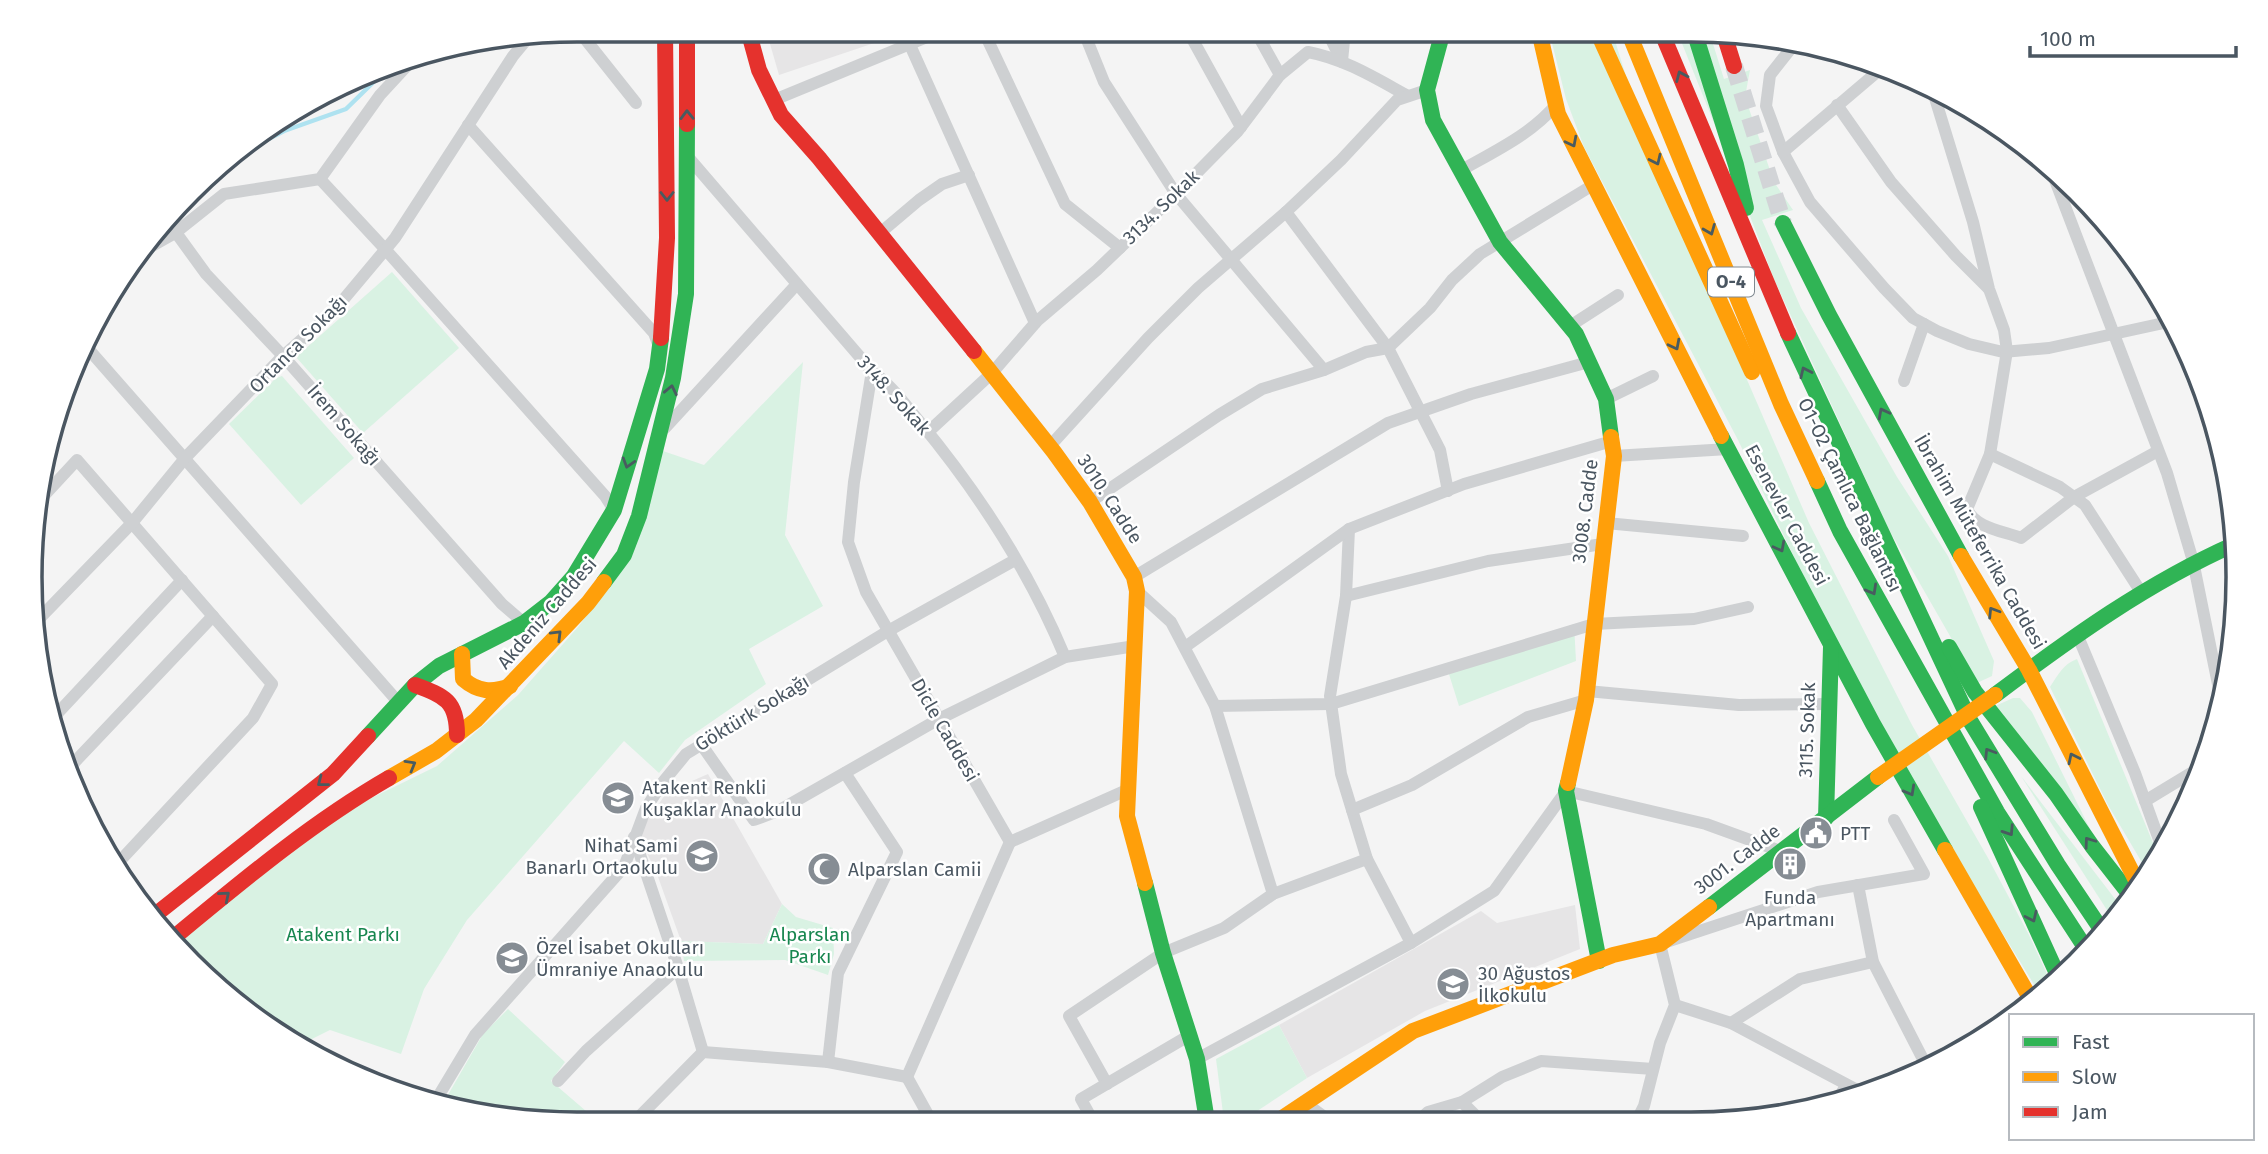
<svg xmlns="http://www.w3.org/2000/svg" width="2268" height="1154" font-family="'Fira Sans',sans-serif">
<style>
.education{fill:#e6e5e6}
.green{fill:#d9f2e3}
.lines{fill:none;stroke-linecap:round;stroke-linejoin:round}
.stream{stroke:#aee2f0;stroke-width:4.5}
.secondary-tunnel{stroke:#d2d4d7;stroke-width:18;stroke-dasharray:18 9;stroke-linecap:butt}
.street{stroke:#ced0d2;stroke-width:12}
.fast{stroke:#30b455;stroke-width:16}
.slow{stroke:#ff9f0a;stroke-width:16}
.jam{stroke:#e5322d;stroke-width:16}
.slow-bridge{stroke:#ff9f0a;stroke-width:16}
.oneway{stroke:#495b60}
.labels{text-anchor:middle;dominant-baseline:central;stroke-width:5;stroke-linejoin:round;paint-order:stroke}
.shield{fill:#fff;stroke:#808990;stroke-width:2}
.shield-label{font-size:18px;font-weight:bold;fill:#4a5661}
.street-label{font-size:19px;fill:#4a5661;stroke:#fff}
.poi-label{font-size:19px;fill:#4a5661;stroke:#fff;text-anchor:start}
.park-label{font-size:19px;fill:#17864f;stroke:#fff}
.rim{fill:none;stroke:#4a5661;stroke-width:3.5}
</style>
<rect width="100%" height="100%" fill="#f4f4f4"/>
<g class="education">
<path d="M766 30H913L779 75Z"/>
<path d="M708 774 782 904 763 944 681 941 657 874 638 834 667 792Z"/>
<path d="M1575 905 1580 949 1425 1011 1307 1078 1279 1025 1481 911 1497 923Z"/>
</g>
<g class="green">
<path d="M1549 31H1612L1652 160 1809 523 1912 725 1988 858 2029 935 2052 985 2041 996 1921 800 1817 605 1738 440 1584 147 1566 99Z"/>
<path d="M1677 31H1709L1724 79 1750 70 1745 97 1774 182 1793 210 1762 220 1801 308 1897 477 1948 556 1994 661 1992 676 1977 683 1888 528 1774 279 1726 153Z"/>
<path d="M392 272 459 348 363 433 296 357Z"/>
<path d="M803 362 785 535 823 606 749 649 766 684 685 740 659 773 624 741 467 920 424 989 401 1054 330 1030 302 1044 190 964 175 942 351 808 437 766 518 695 578 627 622 569 663 451 704 465Z"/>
<path d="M282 376 354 458 301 505 229 424 276 378Z"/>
<path d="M1574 624 1576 661 1459 706 1448 671Z"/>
<path d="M2077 659 2158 855 2147 871 2108 805 2050 687C2058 675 2063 664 2077 659Z"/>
<path d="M2013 698H2020L2032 712 2095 839 1993 707Z"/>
<path d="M2021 776 2122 908 2114 921Z"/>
<path d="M782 904 796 917 833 928 834 954 828 975 785 960 684 961 681 941 763 944Z"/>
<path d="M508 1009 565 1062 551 1081 600 1123H542L441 1107 483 1034Z"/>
<path d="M1279 1025 1307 1078 1242 1121H1224L1216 1059Z"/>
</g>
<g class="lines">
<path class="stream" d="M228 160 284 131 346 109 393 63"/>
<path class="secondary-tunnel" d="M1734 66 1783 223"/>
<g class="street">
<path d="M578 30 636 103"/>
<path d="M983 30 1065 204 1120 248"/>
<path d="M1083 30 1104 82 1176 194 1324 370"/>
<path d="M1185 30 1194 42 1241 127"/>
<path d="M1255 30 1280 75"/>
<path d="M1327 31 1342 62"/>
<path d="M1796 42 1770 75 1766 106 1783 152 1810 202 1884 288 1913 318 1937 331 1969 344 2003 352 2049 348 2173 321"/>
<path d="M910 45 1035 323"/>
<path d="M1342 61 1345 31"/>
<path d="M1931 85 1973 222 1989 289 2004 330 2007 351 1990 454 1967 509C1975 528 2003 531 2021 538L2074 497 2158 451"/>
<path d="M774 100 944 30"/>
<path d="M1837 105 1891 182 1956 256 1988 288"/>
<path d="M468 125 654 333 658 344"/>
<path d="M1783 152 1883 67"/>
<path d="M688 157 872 371C891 385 904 403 919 421 977 491 1030 573 1065 657"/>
<path d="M2050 167 2167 473 2193 561 2222 704"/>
<path d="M1460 171C1495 151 1530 135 1556 105"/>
<path d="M320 179 385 249 605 496 614 510"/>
<path d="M1286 212 1388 348 1440 450 1448 491"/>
<path d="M169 223 206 274 283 356 502 604 524 623"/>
<path d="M880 233 919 200 942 184 969 175"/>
<path d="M143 251 175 233 224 194 320 179 380 95 416 56"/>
<path d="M1570 326 1618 295"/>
<path d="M84 344 400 704"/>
<path d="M872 371 854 482 848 542 866 592 1010 842"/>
<path d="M1904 381 1924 324"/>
<path d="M1606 399 1653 376"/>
<path d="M665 428 797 284"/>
<path d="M928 432 992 373 1037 321 1097 270 1176 194 1238 131 1280 75 1308 52C1345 59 1375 78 1408 96"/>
<path d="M1050 446 1148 338 1198 288 1286 212 1341 160 1397 100 1427 90"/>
<path d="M1990 454 2060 487 2085 505 2141 592"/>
<path d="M1614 456 1728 449"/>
<path d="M39 501 77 460 272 684 253 718 118 863"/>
<path d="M1090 502 1219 415 1262 389 1324 370 1366 352 1388 348 1430 308 1452 280 1480 254 1593 185"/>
<path d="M1606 523 1743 536"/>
<path d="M1349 529 1346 596 1330 696 1341 774 1367 859 1411 943"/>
<path d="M1134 577 1388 423 1471 394 1589 362"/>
<path d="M1137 591 1171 622 1215 706 1273 894"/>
<path d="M1346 596 1488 561 1603 544"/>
<path d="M35 623 132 523 186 457 283 356 333 312 395 238 513 56 528 38"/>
<path d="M2077 634 2135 773 2162 848"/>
<path d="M1185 647 1349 529 1464 484 1612 441"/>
<path d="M1587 691 1739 705 1830 704"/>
<path d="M1215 706 1331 704 1594 624 1694 619 1748 607"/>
<path d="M55 716 182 580"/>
<path d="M701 744 754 820 778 811 939 719 1065 657 1135 646"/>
<path d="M70 767 213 616"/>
<path d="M2145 801 2201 767"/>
<path d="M1352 810 1412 785 1528 717 1586 700"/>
<path d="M634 837 678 968 703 1052"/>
<path d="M1010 842 1129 789"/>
<path d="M1858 885 1873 962 1927 1067"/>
<path d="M1675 1005 1731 1023 1863 1093"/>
<path d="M1731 1023 1800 979 1873 962"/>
<path d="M1197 1059 1411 943 1494 891 1566 791 1706 824 1783 852"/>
<path d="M828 1062 838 973 897 852 845 773"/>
<path d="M907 1077 1010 842"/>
<path d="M907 1077 932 1122"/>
<path d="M558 1081 586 1051 678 968"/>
<path d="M1107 1084 1069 1016 1163 953 1224 928 1273 894 1367 859"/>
<path d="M1837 1100 1846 1086"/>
<path d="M1304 1102 1330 1121"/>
<path d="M1462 1102 1480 1120"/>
<path d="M433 1105 475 1035 624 867 646 808 663 782 686 754 888 631 1015 560"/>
<path d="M636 1119 659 1123"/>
<path d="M1637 1120 1644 1106 1660 1043 1675 1005 1660 944 1818 892 1924 874 1894 820"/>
<path d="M1754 1120 1772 1112H1792"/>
<path d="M1093 1121 1081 1099 1190 1035"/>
<path d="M1418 1121 1428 1112 1462 1102 1502 1077 1541 1061 1653 1069"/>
<path d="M633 1123 703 1052 828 1062 907 1077"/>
</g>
<g class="fast">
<path d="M1443 31 1427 90 1433 120 1500 242 1576 334 1606 399 1611 437"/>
<path d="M1694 31 1736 165 1746 208"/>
<path d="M1783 223 1829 315 1961 556"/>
<path d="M1788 333 1969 719 2058 865 2105 935"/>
<path d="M1721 436 1873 724 1945 850"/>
<path d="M1817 481 1840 531 1997 812 2088 952"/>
<path d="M604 582 624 555 639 516 673 378 686 294 687 124"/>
<path d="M1949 647 1975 692 2056 794 2092 846 2131 896"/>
<path d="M1995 695C2071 638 2147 583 2235 544"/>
<path d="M368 736 415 685 439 666 524 623 551 602 574 576 614 510 657 369 661 338"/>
<path d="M1568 783 1566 791 1599 961"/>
<path d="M1981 807 2059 978"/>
<path d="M1826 818 1831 647"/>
<path d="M1145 883 1163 953 1197 1059 1207 1121"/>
<path d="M1709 907 1878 777"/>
</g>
<g class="slow">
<path d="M1539 31 1558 114 1721 436"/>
<path d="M1597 31 1752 372"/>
<path d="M1628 31 1781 404 1817 481"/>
<path d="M974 351 1054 452 1090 502 1134 577 1137 591 1127 816 1145 883"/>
<path d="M1961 556 2029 670 2138 884"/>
<path d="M462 654 463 679C478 692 492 693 510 686"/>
<path d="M389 778 436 751 476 720 588 603 604 582"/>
<path d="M1568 783 1586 700 1614 456 1611 437"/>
<path d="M1945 850 2033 1003"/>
<path d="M1278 1121 1413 1031 1613 955 1660 944 1709 907"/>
</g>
<g class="jam">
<path d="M748 30 759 70 781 115 819 158 974 351"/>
<path d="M1661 31 1788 333"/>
<path d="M1723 31 1734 66"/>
<path d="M687 124V30"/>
<path d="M661 338 667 238 665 30"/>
<path d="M415 685C445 696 457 701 457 735"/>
<path d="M155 915 333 774 368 736"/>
<path d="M172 939C241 882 311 823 389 778"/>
</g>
<path class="slow-bridge" d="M1878 777 1995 695"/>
</g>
<defs><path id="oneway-chevron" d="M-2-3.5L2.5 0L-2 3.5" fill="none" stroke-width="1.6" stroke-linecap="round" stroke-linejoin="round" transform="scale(1.75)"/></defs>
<g class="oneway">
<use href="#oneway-chevron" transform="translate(1681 76) rotate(-113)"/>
<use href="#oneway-chevron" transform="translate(687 115) rotate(-91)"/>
<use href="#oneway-chevron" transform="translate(1572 142) rotate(63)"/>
<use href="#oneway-chevron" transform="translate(1656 160) rotate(65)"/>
<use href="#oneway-chevron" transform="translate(667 196) rotate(90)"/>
<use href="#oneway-chevron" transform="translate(1710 230) rotate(68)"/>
<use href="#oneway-chevron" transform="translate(1675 345) rotate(63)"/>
<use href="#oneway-chevron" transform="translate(1805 372) rotate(-115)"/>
<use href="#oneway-chevron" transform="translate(671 390) rotate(-78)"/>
<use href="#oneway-chevron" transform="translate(1883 413) rotate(-118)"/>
<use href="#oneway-chevron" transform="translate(628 463) rotate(107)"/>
<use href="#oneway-chevron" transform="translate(1780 547) rotate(62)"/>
<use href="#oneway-chevron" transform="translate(1872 590) rotate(61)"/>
<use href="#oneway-chevron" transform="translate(1993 612) rotate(-122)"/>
<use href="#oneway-chevron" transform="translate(557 635) rotate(-45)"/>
<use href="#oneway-chevron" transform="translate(1989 753) rotate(-122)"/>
<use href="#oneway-chevron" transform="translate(2073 758) rotate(-116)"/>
<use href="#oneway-chevron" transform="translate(411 765) rotate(-30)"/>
<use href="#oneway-chevron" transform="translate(322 782) rotate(142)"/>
<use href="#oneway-chevron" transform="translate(1910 791) rotate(61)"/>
<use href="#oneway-chevron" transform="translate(2009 831) rotate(57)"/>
<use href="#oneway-chevron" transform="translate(2089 842) rotate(-126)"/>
<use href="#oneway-chevron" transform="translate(225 896) rotate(-40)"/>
<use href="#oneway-chevron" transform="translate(2032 917) rotate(65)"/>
</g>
<defs>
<symbol id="school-disc" viewBox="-11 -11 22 22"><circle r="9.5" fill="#868d94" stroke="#fff"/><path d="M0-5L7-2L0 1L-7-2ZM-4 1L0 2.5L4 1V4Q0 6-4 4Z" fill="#fff"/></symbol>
<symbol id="civic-disc" viewBox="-11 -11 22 22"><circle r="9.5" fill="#868d94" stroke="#fff"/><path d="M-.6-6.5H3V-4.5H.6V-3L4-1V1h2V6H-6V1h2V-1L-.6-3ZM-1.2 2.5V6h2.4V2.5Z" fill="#fff"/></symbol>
<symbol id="building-disc" viewBox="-11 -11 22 22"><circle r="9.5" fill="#868d94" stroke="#fff"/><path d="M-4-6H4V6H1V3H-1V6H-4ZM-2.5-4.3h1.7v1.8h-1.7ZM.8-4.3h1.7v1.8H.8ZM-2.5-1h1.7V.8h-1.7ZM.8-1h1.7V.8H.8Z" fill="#fff"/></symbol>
<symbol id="mosque-disc" viewBox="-11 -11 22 22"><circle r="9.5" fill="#868d94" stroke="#fff"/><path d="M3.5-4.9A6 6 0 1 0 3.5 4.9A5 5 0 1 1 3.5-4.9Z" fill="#fff"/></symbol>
</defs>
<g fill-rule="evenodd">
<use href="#school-disc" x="599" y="779" width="38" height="38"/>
<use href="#civic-disc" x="1797" y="814" width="38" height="38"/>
<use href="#school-disc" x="683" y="837" width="38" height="38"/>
<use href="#building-disc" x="1771" y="845" width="38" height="38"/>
<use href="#mosque-disc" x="805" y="850" width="38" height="38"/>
<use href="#school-disc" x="493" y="939" width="38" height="38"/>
<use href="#school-disc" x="1434" y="965" width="38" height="38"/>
</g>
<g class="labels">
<rect class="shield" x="1708" y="267.5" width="46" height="29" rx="5"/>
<g class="shield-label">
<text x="1731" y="282">O-4</text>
</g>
<g class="street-label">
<text transform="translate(1161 207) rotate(-44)">3134. Sokak</text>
<text transform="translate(298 344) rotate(-45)">Ortanca Sokağı</text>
<text transform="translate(894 395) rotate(48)">3148. Sokak</text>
<text transform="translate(344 425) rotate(49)">İrem Sokağı</text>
<text transform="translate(1850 495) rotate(64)">O1-O2 Çamlıca Bağlantısı</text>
<text transform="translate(1110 499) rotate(57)">3010. Cadde</text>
<text transform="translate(1585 511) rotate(-83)">3008. Cadde</text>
<text transform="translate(1787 515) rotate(62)">Esenevler Caddesi</text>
<text transform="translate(1980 542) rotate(60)">İbrahim Müteferrika Caddesi</text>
<text transform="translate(547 613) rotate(-49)">Akdeniz Caddesi</text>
<text transform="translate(752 713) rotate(-31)">Göktürk Sokağı</text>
<text transform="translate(945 730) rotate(60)">Dicle Caddesi</text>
<text transform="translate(1807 730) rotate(-88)">3115. Sokak</text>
<text transform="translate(1737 859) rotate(-37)">3001. Cadde</text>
</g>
<g class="poi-label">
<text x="642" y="787">Atakent Renkli<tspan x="642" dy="22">Kuşaklar Anaokulu</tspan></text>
<text x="1840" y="833">PTT</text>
<text x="678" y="845" text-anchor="end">Nihat Sami<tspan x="678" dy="22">Banarlı Ortaokulu</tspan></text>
<text x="848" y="869">Alparslan Camii</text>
<text x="1790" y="897" text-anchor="middle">Funda<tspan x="1790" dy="22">Apartmanı</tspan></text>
<text x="536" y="947">Özel İsabet Okulları<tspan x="536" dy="22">Ümraniye Anaokulu</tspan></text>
<text x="1478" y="973">30 Ağustos<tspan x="1478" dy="22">İlkokulu</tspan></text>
</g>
<g class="park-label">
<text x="343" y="934">Atakent Parkı</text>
<text x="810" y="934">Alparslan<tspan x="810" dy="22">Parkı</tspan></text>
</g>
</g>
<path d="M0 0H2268V1154H0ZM577 42H1691A535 535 0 0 1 2226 577V577A535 535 0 0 1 1691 1112H577A535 535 0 0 1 42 577V577A535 535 0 0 1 577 42Z" fill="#fff" fill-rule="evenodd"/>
<path class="rim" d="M577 42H1691A535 535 0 0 1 2226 577V577A535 535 0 0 1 1691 1112H577A535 535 0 0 1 42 577V577A535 535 0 0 1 577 42Z"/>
<rect x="2009" y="1014" width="245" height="126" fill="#ffffff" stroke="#b7bbc0" stroke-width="2"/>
<rect x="2023" y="1037" width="35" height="10" fill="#30b455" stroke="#b7bbc0" stroke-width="2"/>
<text x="2072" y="1049" font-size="21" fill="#4a5661">Fast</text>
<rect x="2023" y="1072" width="35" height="10" fill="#ff9f0a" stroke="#b7bbc0" stroke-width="2"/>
<text x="2072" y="1084" font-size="21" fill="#4a5661">Slow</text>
<rect x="2023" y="1107" width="35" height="10" fill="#e5322d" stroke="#b7bbc0" stroke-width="2"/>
<text x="2072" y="1119" font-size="21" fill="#4a5661">Jam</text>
<path d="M2030 46v10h206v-10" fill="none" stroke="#4a5661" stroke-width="3.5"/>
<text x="2040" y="46" font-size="21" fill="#4a5661" stroke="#ffffff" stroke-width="5" paint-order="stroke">100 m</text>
</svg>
